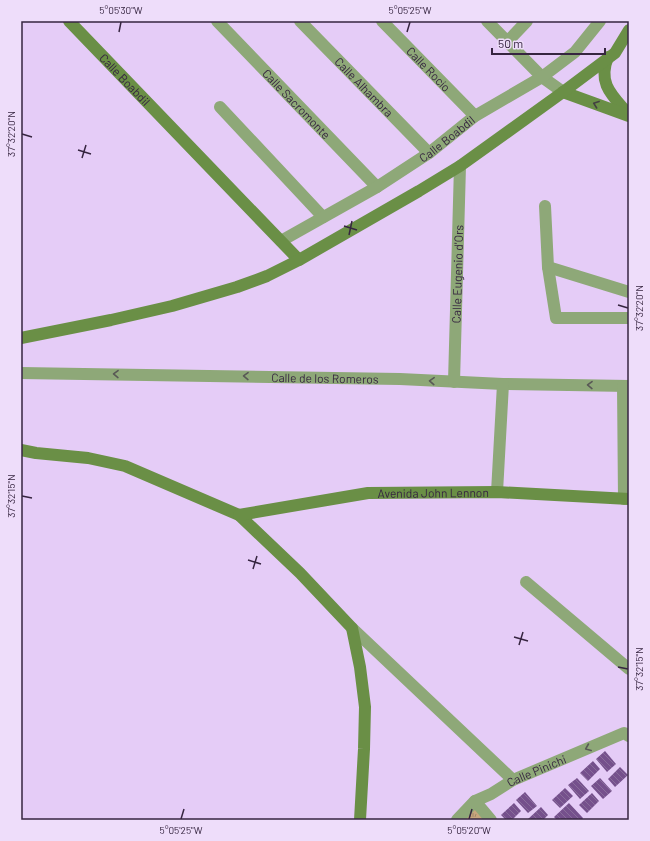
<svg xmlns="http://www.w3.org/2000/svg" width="650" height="841" font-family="Barlow,sans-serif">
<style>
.park{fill:url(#park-tufts)}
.building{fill:url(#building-back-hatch)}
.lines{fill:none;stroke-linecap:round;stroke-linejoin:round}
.street{stroke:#8ea878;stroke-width:12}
.secondary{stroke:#6a8f46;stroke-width:12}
.oneway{stroke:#434042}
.oneway2{stroke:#595956}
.ticks{fill:none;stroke:#362540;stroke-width:1.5}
.labels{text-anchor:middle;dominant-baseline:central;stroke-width:4;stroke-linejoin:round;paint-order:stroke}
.street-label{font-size:12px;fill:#362540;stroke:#eeddfa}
.neatline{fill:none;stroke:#362540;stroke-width:1.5}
.ticks-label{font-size:10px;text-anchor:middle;fill:#362540}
</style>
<defs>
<pattern id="park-tufts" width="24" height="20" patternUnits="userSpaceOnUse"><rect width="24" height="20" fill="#c8a67d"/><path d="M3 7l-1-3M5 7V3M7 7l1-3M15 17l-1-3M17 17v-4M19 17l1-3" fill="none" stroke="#a38768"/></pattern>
<pattern id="building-back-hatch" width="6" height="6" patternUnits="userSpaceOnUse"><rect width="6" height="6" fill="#75508c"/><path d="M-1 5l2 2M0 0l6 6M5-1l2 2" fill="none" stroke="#886c9a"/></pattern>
</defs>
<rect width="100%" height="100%" fill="#e5ccf7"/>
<path class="park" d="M475 801 491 820H457Z"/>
<g class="building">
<path d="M605 751 616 764 607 772 596 759Z"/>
<path d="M593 761 600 769 588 781 580 773Z"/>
<path d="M620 767 628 775 615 787 608 779Z"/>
<path d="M577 778 589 791 580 799 568 785Z"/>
<path d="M600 778 612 791 603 799 591 786Z"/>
<path d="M565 788 573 796 560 808 552 800Z"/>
<path d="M525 792 537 806 528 813 516 800Z"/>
<path d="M592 793 599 801 587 813 579 805Z"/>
<path d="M514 803 521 811 512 820H506L501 815Z"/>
<path d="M569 803 583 818 582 820H557L554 817Z"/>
<path d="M541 807 548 815 543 820H529L528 819Z"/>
</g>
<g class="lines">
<g class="street">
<path id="s1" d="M217 21 377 187"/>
<path id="s2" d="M300 21 429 153"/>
<path id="s3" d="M382 21 475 116"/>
<path d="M487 21 542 77 563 92"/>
<path d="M507 42 527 21"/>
<path d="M220 107 323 217"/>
<path d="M545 206 548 267 629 292"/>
<path id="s4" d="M281 241 377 187 429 153 475 116 542 77 575 52 600 21"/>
<path d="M548 267 556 318H629"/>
<path id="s5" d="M21 373 400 379 503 384 629 386"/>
<path id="s6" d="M454 382 460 166"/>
<path d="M623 386 624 499"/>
<path d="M497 492 503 384"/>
<path d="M526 582 629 669"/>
<path d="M352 628 513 780"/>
<path d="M475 801 491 820"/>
<path id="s7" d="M457 820 475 801 491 794 513 780 624 733 629 736"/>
</g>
<g class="secondary">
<path id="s8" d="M69 21 299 260"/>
<path d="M608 57C597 84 613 96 629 115"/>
<path d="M563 92 629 116"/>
<path d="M21 338 111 320 172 306 237 287 267 276 299 260 419 191 460 166 563 92 615 53 629 30"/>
<path d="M21 450 36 453 88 458 125 466 239 515 300 573 352 628 360 667 365 707 364 749 360 820"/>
<path id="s9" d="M239 515 368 493 497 492 629 499"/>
</g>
</g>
<defs><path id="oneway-chevron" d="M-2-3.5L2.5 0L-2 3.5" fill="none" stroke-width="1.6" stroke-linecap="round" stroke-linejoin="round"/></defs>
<use class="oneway" href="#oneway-chevron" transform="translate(596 104) rotate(-160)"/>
<g class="oneway2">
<use href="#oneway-chevron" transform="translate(116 374) rotate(-179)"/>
<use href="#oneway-chevron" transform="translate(246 376) rotate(-179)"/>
<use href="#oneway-chevron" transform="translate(432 381) rotate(-177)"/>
<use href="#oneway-chevron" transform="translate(590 385) rotate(-179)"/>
<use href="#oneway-chevron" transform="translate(588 748) rotate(157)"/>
</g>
<path class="ticks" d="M119 32 121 22M407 32 410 22M22 134 32 137M78 150 91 154M82 158 86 145M344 226 357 230M349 235 352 221M618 305 628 308M22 496 32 498M248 560 261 564M253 569 257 556M514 637 528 641M519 645 523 632M618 667 628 669M181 819 184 809M469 819 472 809"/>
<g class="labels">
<g class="street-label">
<text stroke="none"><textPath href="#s3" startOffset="67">Calle Rocío</textPath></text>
<text stroke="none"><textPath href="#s8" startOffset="81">Calle Boabdil</textPath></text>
<text stroke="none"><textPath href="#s2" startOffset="92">Calle Alhambra</textPath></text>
<text stroke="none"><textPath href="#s1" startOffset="115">Calle Sacromonte</textPath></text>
<text stroke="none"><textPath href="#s4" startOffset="195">Calle Boabdil</textPath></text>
<text stroke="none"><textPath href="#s6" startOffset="108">Calle Eugenio d'Ors</textPath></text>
<text stroke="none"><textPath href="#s5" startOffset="304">Calle de los Romeros</textPath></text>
<text stroke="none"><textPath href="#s9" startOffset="196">Avenida John Lennon</textPath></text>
<text stroke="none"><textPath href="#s7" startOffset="95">Calle Pinichi</textPath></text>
</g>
</g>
<rect width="650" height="841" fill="none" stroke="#eeddfa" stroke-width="44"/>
<path d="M492 48v6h113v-6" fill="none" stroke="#362540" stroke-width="2"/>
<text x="498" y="48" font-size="12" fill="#362540" stroke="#eeddfa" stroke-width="3" paint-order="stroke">50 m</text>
<rect x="22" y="22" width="606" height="797" class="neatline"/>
<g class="ticks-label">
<text x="121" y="14">5°05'30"W</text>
<text x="410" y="14">5°05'25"W</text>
<text transform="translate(11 134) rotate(-90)" y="4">37°32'20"N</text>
<text transform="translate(639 308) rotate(-90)" y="4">37°32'20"N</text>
<text transform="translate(11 496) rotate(-90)" y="4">37°32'15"N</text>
<text transform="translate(639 669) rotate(-90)" y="4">37°32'15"N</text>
<text x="181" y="834">5°05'25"W</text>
<text x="469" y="834">5°05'20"W</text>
</g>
</svg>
